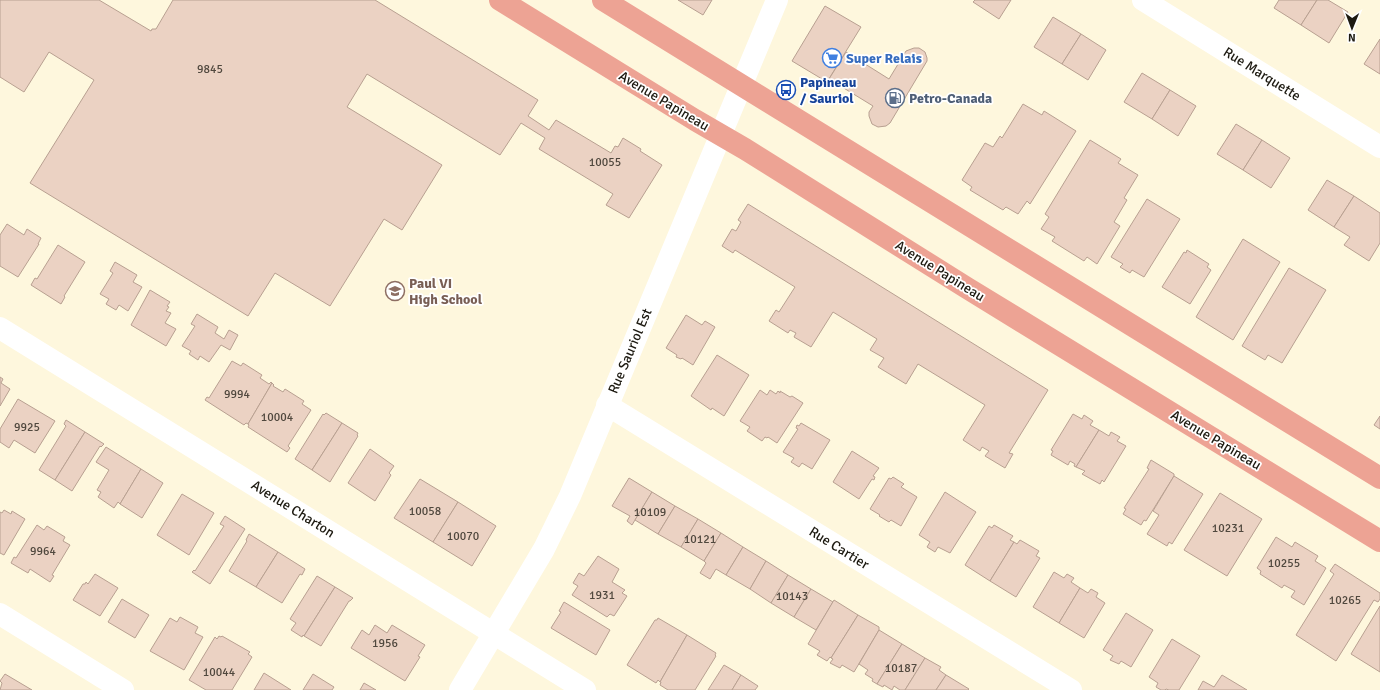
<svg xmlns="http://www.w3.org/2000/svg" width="1380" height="690" font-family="Signika,sans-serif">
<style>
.building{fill:#ebd2c3;stroke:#b8a091}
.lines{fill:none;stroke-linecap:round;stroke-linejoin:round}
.minor{stroke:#fff;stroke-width:22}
.major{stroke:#eda394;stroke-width:22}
.labels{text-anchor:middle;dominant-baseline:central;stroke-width:3.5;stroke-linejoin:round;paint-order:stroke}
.number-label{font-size:12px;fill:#50483e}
.shop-label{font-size:14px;font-weight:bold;fill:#366cbe;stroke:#fff;text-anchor:start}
.street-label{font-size:14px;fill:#1d1a11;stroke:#fff}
.transit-label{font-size:14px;font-weight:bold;fill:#164399;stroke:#fff;text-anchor:start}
.service-label{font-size:14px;font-weight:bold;fill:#4e5e75;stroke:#fff;text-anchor:start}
.education-label{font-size:14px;font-weight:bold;fill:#785e54;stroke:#fff;text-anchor:start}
</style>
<rect width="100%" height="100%" fill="#fef7dd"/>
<g class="building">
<path d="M0 0H99L151 31 152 29H156L173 0H375L538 100 528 116 549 130 556 120 611 153 615 146 618 147 623 138 641 149 640 151 662 165 629 218 606 205 613 194 539 149 545 138 521 123 500 155 367 74 347 107 442 165 402 230 384 219 330 306 275 273 248 316 30 183 94 80 49 52 24 92 0 77Z"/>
<path d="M678 0H712L703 15Z"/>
<path d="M975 0H1011L999 19 973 2Z"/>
<path d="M1279 0H1317L1301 25 1274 8Z"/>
<path d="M1317 0H1328L1348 12 1329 43 1301 25Z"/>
<path d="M825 6 861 27 827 82 792 61Z"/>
<path d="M1053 17 1081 34 1062 64 1034 47Z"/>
<path d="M1081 34 1106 50 1088 80 1062 64Z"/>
<path d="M1380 39V74L1364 64Z"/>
<path d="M914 48H919L925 52 927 58V61L890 123 886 126 878 127 872 124 869 116V112L873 106 829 79 846 52 889 79 906 51Z"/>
<path d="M1142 73 1170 90 1152 119 1124 102Z"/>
<path d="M1170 90 1196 106 1178 136 1152 119Z"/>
<path d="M1023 104 1042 115 1044 111 1076 131 1030 204 1027 201 1018 214 1006 207 1003 210 970 190 972 187 962 180 985 143 993 147 1000 136 1002 138Z"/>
<path d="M1236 124 1262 140 1243 170 1217 154Z"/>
<path d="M1090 140 1121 159 1118 163 1138 175 1124 198 1127 200 1114 222 1120 226 1097 264 1087 257 1084 261 1052 241 1055 237 1041 229 1049 217 1045 214Z"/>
<path d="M1262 140 1290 158 1271 188 1243 170Z"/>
<path d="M1327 180 1354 196 1334 227 1308 210Z"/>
<path d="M1354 196 1380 213V243L1369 261 1344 245 1350 237 1334 227Z"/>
<path d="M1147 199 1180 219 1144 277 1132 270 1130 273 1120 267 1123 264 1111 257Z"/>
<path d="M748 204 1048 390 1009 453 1013 454 1005 468 985 456 989 451 982 447 980 451 963 440 985 405 918 364 906 384 878 367 884 358 870 350 877 339 833 312 811 347 794 337 796 333 790 330 788 333 769 321 776 310 779 312 795 287 735 250 733 253 722 246 732 229 736 231 741 222 738 220Z"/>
<path d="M7 224 24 235 27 229 41 238 38 244H39L18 277 0 266V235Z"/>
<path d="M1243 239 1280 262 1233 340 1196 317Z"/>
<path d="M58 245 85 262 64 296 65 297 61 304 31 285 35 278 37 279Z"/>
<path d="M1187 250 1209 264 1207 267 1211 270 1190 304 1162 287 1184 252 1186 253Z"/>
<path d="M115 262 137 275 133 282 142 287 128 311 119 305 116 310 106 304 109 299 100 294 113 273 110 271Z"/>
<path d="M1289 268 1326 290 1282 363 1268 355 1265 360 1242 346Z"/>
<path d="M150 290 170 302 167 306 169 307 166 311 171 313 165 323 176 329 166 346 131 325Z"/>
<path d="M197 314 218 327 215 333 224 339 229 330 238 335 230 350 221 345 209 362 200 356 198 360 189 354 191 351 182 346 195 326 191 324Z"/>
<path d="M686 315 702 325 705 321 715 327 693 365 682 358 681 359 676 357 677 355 666 348Z"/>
<path d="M717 355 749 375 724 416 712 408 711 410 691 396Z"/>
<path d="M232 361 241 366 243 363 262 375 260 378 269 384 271 382 272 383 248 424 246 423 244 425 205 400 207 397 209 398Z"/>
<path d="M0 377 3 379 1 383 10 389 0 406Z"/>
<path d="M272 383 274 385 273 386 283 392 285 389 304 401 302 404 311 410 288 446 290 448 287 452 248 427 249 425 248 424Z"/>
<path d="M760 390 767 395 770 390 776 394 778 391 780 393V391L790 397 792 396 803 403 777 443 768 437 767 438 765 437 762 441 747 431 750 427 740 421Z"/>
<path d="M18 399 55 421 35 453 14 440 9 448 0 442V429Z"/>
<path d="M326 413 342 423 312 470 295 459 323 414 324 415Z"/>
<path d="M1073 414 1082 419 1084 415 1093 421 1090 425 1099 430 1076 467 1074 466 1075 464 1070 461 1068 465 1051 455 1053 451 1051 450Z"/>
<path d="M1380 416V429L1374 425Z"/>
<path d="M66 420 85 432 55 480 39 470 66 426 64 424Z"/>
<path d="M342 423 358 433 357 435 358 436 330 482 312 470Z"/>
<path d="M801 423 830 440 812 469 802 463 799 467 791 462 794 458 783 452 798 429 796 428 797 425 799 426Z"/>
<path d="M1099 430 1109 436 1111 432 1120 437 1117 441 1126 446 1104 482 1102 480 1100 484 1082 474 1085 471 1076 467Z"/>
<path d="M85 432 104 444 101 447 100 446 72 491 55 480Z"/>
<path d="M106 447 141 469 120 504 118 502 114 508 98 497 101 492 97 490 109 470 96 462Z"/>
<path d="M370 449 394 466 389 473 391 475 375 501 348 483Z"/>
<path d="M852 451 879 468 873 476 875 477 874 480 872 479 859 499 833 482Z"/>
<path d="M1151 460 1174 474V476L1146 521 1144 520 1141 525 1123 514 1126 509 1124 508 1149 469 1147 468Z"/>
<path d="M141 469 163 483 142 518 120 504Z"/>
<path d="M1174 476 1203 494 1172 544 1169 542 1167 546 1147 534 1159 515 1153 511Z"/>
<path d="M893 477 904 484 901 487 917 497 901 526 891 520 889 522 879 516 880 515 870 509 889 478 891 479Z"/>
<path d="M629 478 652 492 632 525 627 521 630 516 612 506Z"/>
<path d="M420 479 458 502 433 542 394 518Z"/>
<path d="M652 492 675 506 658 534 635 520Z"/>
<path d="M945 492 976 512 950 553 938 547 935 552 927 547 930 542 919 535Z"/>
<path d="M1220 493 1262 519 1227 576 1184 550Z"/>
<path d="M182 494 214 513 189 555 157 535Z"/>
<path d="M458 502 496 526 472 566 433 542Z"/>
<path d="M675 506 698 519 681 547 658 534Z"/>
<path d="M4 510 11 514 12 511 25 519 4 555 0 553V512L2 513Z"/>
<path d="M225 516 245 529 210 584 192 572 194 570 195 571 224 526 220 524Z"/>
<path d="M698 519 721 533 704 561 681 547Z"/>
<path d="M37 525 44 530 47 526 65 537 63 541 70 545 52 575 54 576 50 582 30 569 28 573 11 563 14 557 16 558Z"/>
<path d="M994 525 1013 536 1010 540 1014 542 990 581 965 565 989 526 992 528Z"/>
<path d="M721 533 743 547 726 575 716 569 710 579 700 573 706 563 704 561Z"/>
<path d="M249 534 278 552 256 587 229 571 247 541 246 540Z"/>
<path d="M1276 537 1292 547 1295 542 1318 556 1315 561 1326 568 1304 605 1291 597 1295 591 1284 585 1282 588 1260 574 1261 571 1257 568Z"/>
<path d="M1020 540 1039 551 1036 556 1040 558 1016 597 990 581 1014 542 1017 544Z"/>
<path d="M743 547 766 561 750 589 726 575Z"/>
<path d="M278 552 305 569 302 575 300 574 282 603 256 587Z"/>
<path d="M598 556 619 569 612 582 625 590 622 593 627 596 614 616 610 614 607 617 572 595 578 586 573 583 579 573 584 576Z"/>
<path d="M766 561 788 575 771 603 750 589Z"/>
<path d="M1335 564 1380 593V599L1378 602 1374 600 1336 661 1296 635 1334 574 1330 571Z"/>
<path d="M1054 572 1064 578 1067 574 1074 578 1071 582 1080 588 1059 623 1033 607Z"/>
<path d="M95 574 118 588 100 616 73 600 83 584H85L86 582 88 584Z"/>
<path d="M788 575 811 589 794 617 771 603Z"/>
<path d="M317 576 335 587 304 636 303 635 302 637 291 630 296 623 290 619Z"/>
<path d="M335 587 353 598 350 601H349L321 646 304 636Z"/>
<path d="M1080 588 1088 593 1091 589 1098 593 1096 597 1105 603 1084 638 1059 623Z"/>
<path d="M811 589 833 602 816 630 794 617Z"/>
<path d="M122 599 149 615 135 638 108 622Z"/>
<path d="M834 600 858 615 831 658 830 657 827 661 817 655 820 651 808 644Z"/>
<path d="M564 602 610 630 596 655 551 628 561 612 559 611Z"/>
<path d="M1380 606V672L1351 654Z"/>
<path d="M1126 613 1153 630 1131 667 1121 661 1119 664 1110 660 1113 656 1103 650Z"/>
<path d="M858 615 879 627V630L854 672 842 665 840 668 830 663 833 659 831 658Z"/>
<path d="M180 617 198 627 195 633 203 637 184 670 150 651 170 618 177 622Z"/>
<path d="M658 618 687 635 660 682 658 680 656 683 627 665 655 620H657Z"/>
<path d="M375 625 387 633 392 625 425 645 418 656 420 657 405 681 351 648 362 630 369 635Z"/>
<path d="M879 630 902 644 877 684 872 681 873 679 865 674 868 670 859 664Z"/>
<path d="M687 635 716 653 715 655 716 656 695 690H668L660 685 661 682H660Z"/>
<path d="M219 636 221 637 222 636 250 652 248 654 252 657 232 690H206L189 680 215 637 217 639Z"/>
<path d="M1172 639 1200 656 1179 690H1169L1166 689 1165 690H1161L1156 687 1158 683 1149 677Z"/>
<path d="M902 644 925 658 905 690H900L894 686 892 690 884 685 883 687 877 684Z"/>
<path d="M925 658 941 667 939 670 946 675 936 690H905Z"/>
<path d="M724 665 741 675 732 690H708Z"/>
<path d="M264 673 291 690H254Z"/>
<path d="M5 674 32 690H0L2 683 0 681Z"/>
<path d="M313 674 334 687 332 690H303Z"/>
<path d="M741 675 758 686 755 690H732Z"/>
<path d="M946 675 969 689 968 690H936Z"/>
<path d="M1222 675 1247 690H1198L1203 681 1214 687Z"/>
<path d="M364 683 376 690H360Z"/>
</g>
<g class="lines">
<g class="minor">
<path d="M1143 0 1380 147"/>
<path d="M0 328 585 690"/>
<path d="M607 405 1071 690"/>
<path d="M0 614 123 690"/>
<path d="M460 690 544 549 570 496 777 0"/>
</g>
<g class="major">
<path d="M500 0 695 120 745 149 967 288 1380 541"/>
<path d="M603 0 1380 478"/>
</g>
</g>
<defs>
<symbol id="supermarket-ring" viewBox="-11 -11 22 22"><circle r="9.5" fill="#fff" stroke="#3f7fe0" stroke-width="1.5"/><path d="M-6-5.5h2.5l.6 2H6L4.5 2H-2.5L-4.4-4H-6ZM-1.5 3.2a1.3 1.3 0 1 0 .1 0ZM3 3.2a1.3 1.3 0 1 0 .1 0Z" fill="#3f7fe0"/></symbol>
<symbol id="bus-ring" viewBox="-11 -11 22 22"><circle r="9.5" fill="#fff" stroke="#1a4fb4" stroke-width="1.5"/><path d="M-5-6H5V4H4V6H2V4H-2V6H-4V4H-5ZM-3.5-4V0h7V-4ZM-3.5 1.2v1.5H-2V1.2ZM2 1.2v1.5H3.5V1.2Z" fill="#1a4fb4"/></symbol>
<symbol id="fuel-ring" viewBox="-11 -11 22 22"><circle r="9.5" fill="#fff" stroke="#5c6f8a" stroke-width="1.5"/><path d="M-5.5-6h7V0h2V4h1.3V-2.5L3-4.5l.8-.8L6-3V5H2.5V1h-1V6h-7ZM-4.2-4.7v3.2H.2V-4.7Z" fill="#5c6f8a"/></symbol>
<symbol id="school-ring" viewBox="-11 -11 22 22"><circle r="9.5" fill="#fff" stroke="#8d6e63" stroke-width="1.5"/><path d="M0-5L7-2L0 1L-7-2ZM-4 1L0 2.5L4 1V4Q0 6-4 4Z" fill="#8d6e63"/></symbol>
</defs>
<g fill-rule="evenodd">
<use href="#supermarket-ring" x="821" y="47" width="22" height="22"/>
<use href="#bus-ring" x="775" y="79" width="22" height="22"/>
<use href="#fuel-ring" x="884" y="87" width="22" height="22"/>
<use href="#school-ring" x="384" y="280" width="22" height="22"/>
</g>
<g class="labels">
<g class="number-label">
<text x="210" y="69">9845</text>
<text x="605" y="162">10055</text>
<text x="237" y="394">9994</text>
<text x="277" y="417">10004</text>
<text x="27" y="427">9925</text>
<text x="425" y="511">10058</text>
<text x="650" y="512">10109</text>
<text x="1228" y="528">10231</text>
<text x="463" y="536">10070</text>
<text x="700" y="539">10121</text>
<text x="43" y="551">9964</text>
<text x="1284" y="563">10255</text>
<text x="602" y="595">1931</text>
<text x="792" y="596">10143</text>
<text x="1345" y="600">10265</text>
<text x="385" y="643">1956</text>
<text x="901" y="668">10187</text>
<text x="219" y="672">10044</text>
</g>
<g class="shop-label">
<text x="846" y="58">Super Relais</text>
</g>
<g class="street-label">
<text transform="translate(1262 74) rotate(32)">Rue Marquette</text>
<text transform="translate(664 101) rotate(31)">Avenue Papineau</text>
<text transform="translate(940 271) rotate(32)">Avenue Papineau</text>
<text transform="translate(630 351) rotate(-67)">Rue Sauriol Est</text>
<text transform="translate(1216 440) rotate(31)">Avenue Papineau</text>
<text transform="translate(293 509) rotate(32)">Avenue Charton</text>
<text transform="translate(839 548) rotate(32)">Rue Cartier</text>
</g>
<g class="transit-label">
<text x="800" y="82">Papineau<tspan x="800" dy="16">/ Sauriol</tspan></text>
</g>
<g class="service-label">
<text x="909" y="98">Petro-Canada</text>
</g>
<g class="education-label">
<text x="409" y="283">Paul VI<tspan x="409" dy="16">High School</tspan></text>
</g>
</g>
<g transform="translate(1352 28) rotate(181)" stroke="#ffffff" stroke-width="3" paint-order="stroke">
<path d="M0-3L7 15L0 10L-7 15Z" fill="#1d1a11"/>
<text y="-6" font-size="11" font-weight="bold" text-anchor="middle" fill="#1d1a11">N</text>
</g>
</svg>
